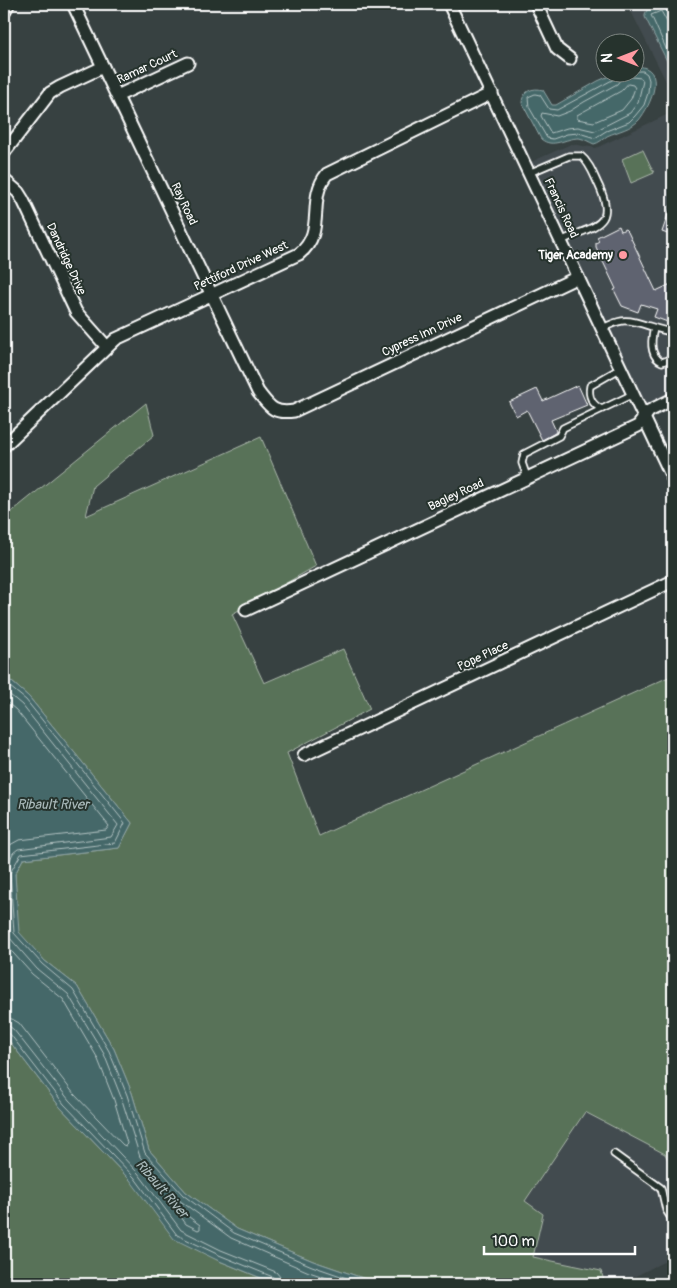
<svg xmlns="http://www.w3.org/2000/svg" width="677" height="1288" font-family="Pangolin,sans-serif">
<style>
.built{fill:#434b4f}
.green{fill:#587258;stroke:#acb8ac}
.water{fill:#446869;stroke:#8fa4a5}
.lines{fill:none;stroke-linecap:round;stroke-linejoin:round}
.shore{stroke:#b4c3c3;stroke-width:1}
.building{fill:#5f6370;stroke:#fff}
.lane-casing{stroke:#fff;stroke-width:9}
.street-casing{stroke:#fff;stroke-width:15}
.lane{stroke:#26332d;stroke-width:5.5}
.street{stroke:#26332d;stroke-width:11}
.poi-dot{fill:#ff9aa2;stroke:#26332d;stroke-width:2}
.labels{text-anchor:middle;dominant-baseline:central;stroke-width:4;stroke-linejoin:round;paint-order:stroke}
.street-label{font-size:12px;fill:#fff;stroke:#26332d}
.poi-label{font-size:12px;font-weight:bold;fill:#fff;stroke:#26332d;text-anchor:end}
.water-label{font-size:14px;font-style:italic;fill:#abbbbc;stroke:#26332d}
</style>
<rect width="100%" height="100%" fill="#374141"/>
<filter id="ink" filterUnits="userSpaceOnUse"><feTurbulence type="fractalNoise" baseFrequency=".02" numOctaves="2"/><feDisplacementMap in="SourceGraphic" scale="10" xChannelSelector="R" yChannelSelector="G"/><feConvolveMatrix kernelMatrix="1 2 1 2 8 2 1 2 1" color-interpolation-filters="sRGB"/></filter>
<g filter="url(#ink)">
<g class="built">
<path d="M636 4H673V88L670 89 629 7Z"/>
<path d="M673 112V394L644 407 529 163 571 144 596 148Z"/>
<path d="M585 1112 665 1154 673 1169V1257L620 1284H605L601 1271 533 1257 543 1215 525 1201Z"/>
</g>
<g class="green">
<path d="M641 150H643L654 173 631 183 622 159Z"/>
<path d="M146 403 154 435 93 486 86 516 261 437 316 566 232 614 264 683 343 649 370 709 287 753 319 836 673 675V1169L665 1154 585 1112 525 1201 543 1214 533 1257 601 1271 605 1284H380L313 1261 237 1229 186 1192 149 1150 132 1093 114 1049 77 986 45 961 18 932 15 874 23 859 119 848 132 823 29 697 4 675V518Z"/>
<path d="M4 1034 60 1107 130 1180 217 1260 276 1284H4Z"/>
</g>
<g class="water">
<path d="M662 4C677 14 673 56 673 73L645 17V14L647 10Z"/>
<path d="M636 66C668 67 651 105 639 120 631 129 618 131 607 136 603 139 599 143 594 144 589 142 585 139 579 138 565 138 553 149 541 139L522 103C522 91 533 87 543 90L552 105H556L598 81 616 73 634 72Z"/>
<path d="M4 675 29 697 132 823 119 848 23 859 15 874 19 932 45 961 77 986 114 1049 132 1093 149 1150 186 1192 237 1229 313 1261 380 1284H276L217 1260 174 1239 130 1180 60 1107 4 1034Z"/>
</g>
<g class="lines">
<g class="shore">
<path d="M673 24 667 22 661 11 651 15 673 64"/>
<path d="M617 72 614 79 557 110 549 109 540 95 535 94 528 97 529 107 547 138 553 139 567 134 579 133 595 138 606 131 629 122 635 116 644 105 648 93 649 80 647 74 643 71H634"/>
<path d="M625 73 632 77 641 78 643 81 638 102 630 113 595 131 578 127 567 128 551 133 541 116 542 113 557 116 570 111 584 102 617 84Z"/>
<path d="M628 84 633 85 635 88 631 99 622 110 594 122 577 119V115L621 91Z"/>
<path d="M4 682 26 700 125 823 115 843 21 854 10 873 14 933 42 964 73 990 109 1051 127 1095 145 1153 183 1195 234 1233 312 1266 364 1284"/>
<path d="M4 690 22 705 118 825 111 837 18 849 13 853 4 874"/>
<path d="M4 700 16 710 109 826 106 830 19 840 10 845 4 855"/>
<path d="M4 874 9 937 37 969 68 994 104 1054 121 1097 140 1157 179 1200 231 1238 309 1272 345 1284"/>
<path d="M4 943 32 974 63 999 97 1057 114 1100 127 1143 126 1146 123 1145 74 1094 19 1023 12 1019 4 1018"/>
<path d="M4 1025 9 1026 14 1030 69 1100 138 1173 181 1230 221 1250 276 1272 281 1278 282 1284"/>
<path d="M4 1032 10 1034 64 1104 134 1177 177 1235 219 1255 273 1277 276 1280V1284"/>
<path d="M185 1214 200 1225V1229L198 1230 186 1224 181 1217 182 1214Z"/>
</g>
</g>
<g class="building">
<path d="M672 203 673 204V236L662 232Z"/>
<path d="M619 226 621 231 625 229 628 232 656 291 673 283V324L654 317 657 309 641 304 638 312 622 306 614 290 616 289 596 247V243L599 241 597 237Z"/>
<path d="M578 385 587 405 551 420 556 431 555 433 542 440 527 410 516 416 509 402 537 389 543 401Z"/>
</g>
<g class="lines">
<defs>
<g id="lane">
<path d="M4 18 12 4"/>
<path d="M529 173 569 156H581C590 163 594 176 599 186 618 227 593 225 561 241"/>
<path d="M603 328C609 325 615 322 622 321 637 319 657 331 673 332"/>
<path d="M654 328C651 340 649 356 662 362L673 358"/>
<path d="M621 368 590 386C588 396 592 405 602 409L633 394"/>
<path d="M527 477 522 463 524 454 559 436 563 428 602 409"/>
<path d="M614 1154 661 1188 666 1210 673 1221"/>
</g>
<g id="street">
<path d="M73 4 258 392C270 407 273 414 294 411L578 277"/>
<path d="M449 4 673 479"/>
<path d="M536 4 557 49 570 59"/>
<path d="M117 96 188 63"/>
<path d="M4 153 50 93 60 87 103 67"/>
<path d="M4 180 18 192 23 200 76 312 107 347"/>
<path d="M4 446 116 339 299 254C327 232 306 199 327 174L492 93"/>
<path d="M246 610 638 426 649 411 673 399"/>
<path d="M304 755 673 581"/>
</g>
</defs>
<use href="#lane" class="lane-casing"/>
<use href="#street" class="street-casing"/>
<use href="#lane" class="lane"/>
<use href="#street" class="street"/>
</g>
</g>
<circle class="poi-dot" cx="623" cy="255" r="5"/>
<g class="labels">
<g class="street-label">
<text transform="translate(147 67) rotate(-25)">Ramar Court</text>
<text transform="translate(184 204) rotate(65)">Ray Road</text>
<text transform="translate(561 208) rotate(65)">Francis Road</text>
<text transform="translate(66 259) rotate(65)">Dandridge Drive</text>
<text transform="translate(241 266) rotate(-25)">Pettiford Drive West</text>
<text transform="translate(422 335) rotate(-25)">Cypress Inn Drive</text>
<text transform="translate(456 495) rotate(-25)">Bagley Road</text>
<text transform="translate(483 656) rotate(-25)">Pope Place</text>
</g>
<g class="poi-label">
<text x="613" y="255">Tiger Academy</text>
</g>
<g class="water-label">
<text x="53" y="804">Ribault River</text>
<text transform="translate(162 1189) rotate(49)">Ribault River</text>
</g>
</g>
<rect width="677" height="1288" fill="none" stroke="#26332d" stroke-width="20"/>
<rect x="10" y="10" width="657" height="1268" fill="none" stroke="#fff" stroke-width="2" filter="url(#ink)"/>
<g transform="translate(620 58) rotate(270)"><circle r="24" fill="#26332d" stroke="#7d8581"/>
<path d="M0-4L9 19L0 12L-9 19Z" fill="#ff9aa2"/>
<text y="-8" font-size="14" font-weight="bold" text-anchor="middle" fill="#ffffff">N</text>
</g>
<path d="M484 1246v8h151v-8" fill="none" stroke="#ffffff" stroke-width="2.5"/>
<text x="492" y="1246" font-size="15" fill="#ffffff" stroke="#26332d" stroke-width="4" paint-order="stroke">100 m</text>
</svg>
